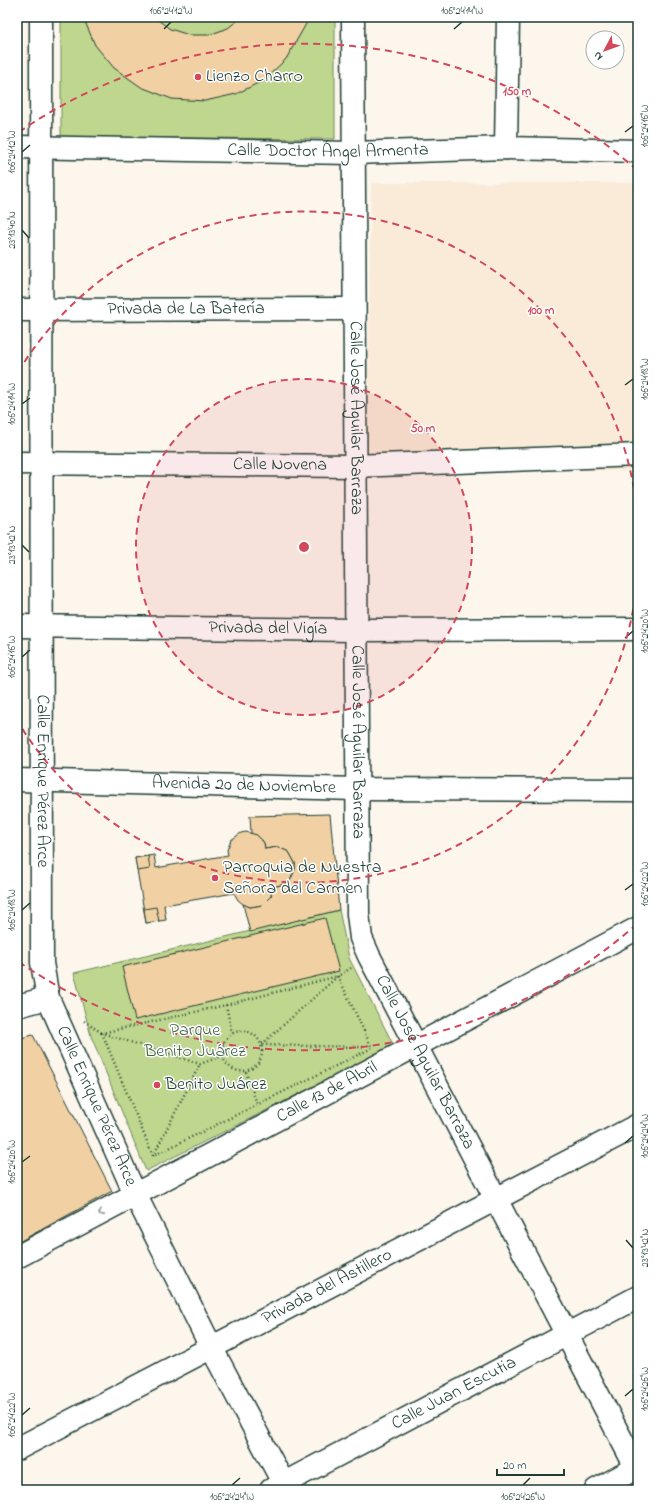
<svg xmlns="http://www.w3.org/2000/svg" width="655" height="1507" font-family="'Indie Flower',sans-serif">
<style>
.built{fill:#f9ebd7}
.green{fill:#bed68d;stroke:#6e8a60}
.building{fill:#f1d1a3;stroke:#1f3d34}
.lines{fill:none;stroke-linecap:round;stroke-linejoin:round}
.minor-casing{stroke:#1f3d34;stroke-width:25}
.path{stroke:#1f3d34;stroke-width:2.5;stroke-dasharray:1 3;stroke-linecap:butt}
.minor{stroke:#fff;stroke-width:22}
.oneway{stroke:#8f9e9a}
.ticks{fill:none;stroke:#1f3d34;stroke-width:1.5}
.ring{fill:none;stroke:#d1495b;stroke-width:2;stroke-dasharray:7 5}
.poi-dot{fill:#d1495b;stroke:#fff;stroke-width:1.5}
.labels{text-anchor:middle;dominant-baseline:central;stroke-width:3;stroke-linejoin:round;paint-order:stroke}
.poi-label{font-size:18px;fill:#1f3d34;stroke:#fff;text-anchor:start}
.street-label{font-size:18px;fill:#1f3d34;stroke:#fff}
.park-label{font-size:18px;fill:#47634a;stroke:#fff}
.centre{fill:#d1495b;stroke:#fff;stroke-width:2}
.ring-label{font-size:12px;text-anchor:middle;font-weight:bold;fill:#d1495b;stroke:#fff;stroke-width:3;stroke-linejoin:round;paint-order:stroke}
.neatline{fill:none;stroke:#1f3d34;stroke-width:1.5}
.ticks-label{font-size:10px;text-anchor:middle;fill:#1f3d34}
</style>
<rect width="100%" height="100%" fill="#fcf6ed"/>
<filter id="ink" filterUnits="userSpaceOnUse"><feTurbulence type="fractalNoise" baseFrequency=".025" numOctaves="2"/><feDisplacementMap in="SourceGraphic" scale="8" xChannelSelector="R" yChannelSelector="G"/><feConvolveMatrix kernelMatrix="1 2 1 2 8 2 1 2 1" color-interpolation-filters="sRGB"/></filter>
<g filter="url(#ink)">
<path class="built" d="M371 183H638V472L367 462Z"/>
<g class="green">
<path d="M61 17H335V139L61 137Z"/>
<path d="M339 910 349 958 394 1046 146 1171 91 1036 74 973Z"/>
</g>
<g class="building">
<path d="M83 17H154L170 29 189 35H209L228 28 242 17H307L306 24 286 59 264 80 236 94 205 101 172 99 141 87 114 68 95 45Z"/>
<path d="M330 814 339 910 250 932 243 904 250 907 262 905 271 896 272 887 285 884 290 881 295 869V863L289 852 278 847 265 849 264 843 261 839 251 833 250 816Z"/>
<path d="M246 832 257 835 264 843 265 849 278 847 289 852 295 863V869L290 881 285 884 272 887 271 896 262 905 250 907 243 904 238 900 234 893 164 905 166 920 146 923 135 858 154 855 156 868 228 855 227 850 231 840 241 833Z"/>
<path d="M148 856 150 869 137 871 135 858Z"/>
<path d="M156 907 159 921 146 923 144 909Z"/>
<path d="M325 918 339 971 135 1020 122 967Z"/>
<path d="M33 1035 112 1191 17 1243V1039Z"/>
</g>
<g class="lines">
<defs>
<g id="minor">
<path id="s1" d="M41 17 42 963 48 998 135 1194 211 1347 287 1490"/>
<path id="s2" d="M353 17 358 914 361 938 369 956 638 1471"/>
<path id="s3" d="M17 147 353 153 506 148 638 151"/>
<path d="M506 148 508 17"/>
<path id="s4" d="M17 310 354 309"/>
<path id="s5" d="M17 463 355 466 638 455"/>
<path id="s6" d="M17 626 356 630 638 629"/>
<path id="s7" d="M17 780 357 789 638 790"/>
<path d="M17 1006 48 998"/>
<path id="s8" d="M17 1257 638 928"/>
<path id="s9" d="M17 1449 638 1125"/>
<path id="s10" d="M271 1490 638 1297"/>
<path d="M596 1490 638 1467"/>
</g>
</defs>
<use href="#minor" class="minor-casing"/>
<g class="path">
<path d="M351 968 338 976 261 1045 363 1047"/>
<path d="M338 976 372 1048 153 1156 102 1033 226 1005Z"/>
<path d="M226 1005 232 1033"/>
<path d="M84 1021 102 1033 200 1064 222 1056"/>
<circle cx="242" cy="1051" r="20"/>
<path d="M246 1072 257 1104"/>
<path d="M153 1156 200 1064"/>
</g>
<use href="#minor" class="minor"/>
</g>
<defs><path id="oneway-chevron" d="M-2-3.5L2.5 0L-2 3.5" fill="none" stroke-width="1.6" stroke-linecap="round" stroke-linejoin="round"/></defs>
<use class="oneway" href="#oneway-chevron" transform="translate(101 1213) rotate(152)"/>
</g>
<path class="ticks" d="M164 29 171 22M454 29 462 22M625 132 633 126M22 152 30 145M22 230 29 238M625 385 633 379M22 404 30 398M22 545 29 552M625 638 633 631M22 657 30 650M625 890 633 884M22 910 30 903M625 1143 633 1136M22 1162 30 1156M626 1240 633 1248M625 1396 633 1389M22 1415 30 1408M232 1485 240 1478M523 1485 530 1478"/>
<circle cx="304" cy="547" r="168" fill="#d1495b" fill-opacity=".12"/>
<g class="ring">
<circle cx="304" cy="547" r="168"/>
<path d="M638 573A335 335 0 0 1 18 722M18 372A335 335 0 0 1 638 521"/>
<path d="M637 924A503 503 0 0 1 19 962M19 132A503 503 0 0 1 637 170"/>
</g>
<g class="poi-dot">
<circle cx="198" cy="77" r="4"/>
<circle cx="215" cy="878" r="4"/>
<circle cx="157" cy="1085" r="4"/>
</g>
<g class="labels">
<g class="poi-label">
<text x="206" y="77">Lienzo Charro</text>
<text x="223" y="868">Parroquia de Nuestra<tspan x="223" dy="21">Señora del Carmen</tspan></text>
<text x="165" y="1085">Benito Juárez</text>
</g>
<g class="street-label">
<text stroke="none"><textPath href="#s3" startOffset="311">Calle Doctor Ángel Armenta</textPath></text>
<text stroke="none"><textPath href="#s4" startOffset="169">Privada de La Batería</textPath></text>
<text stroke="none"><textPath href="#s2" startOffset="401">Calle José Aguilar Barraza</textPath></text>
<text stroke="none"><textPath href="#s5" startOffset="263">Calle Novena</textPath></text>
<text stroke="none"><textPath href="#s6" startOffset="251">Privada del Vigía</textPath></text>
<text stroke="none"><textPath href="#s2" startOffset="725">Calle José Aguilar Barraza</textPath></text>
<text stroke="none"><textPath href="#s1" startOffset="764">Calle Enrique Pérez Arce</textPath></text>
<text stroke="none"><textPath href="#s7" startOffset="227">Avenida 20 de Noviembre</textPath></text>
<text stroke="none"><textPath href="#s2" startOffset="1061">Calle José Aguilar Barraza</textPath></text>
<text stroke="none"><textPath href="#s8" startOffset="351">Calle 13 de Abril</textPath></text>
<text stroke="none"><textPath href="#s1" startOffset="1100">Calle Enrique Pérez Arce</textPath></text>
<text stroke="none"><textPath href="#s9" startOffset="350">Privada del Astillero</textPath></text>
<text stroke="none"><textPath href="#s10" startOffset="207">Calle Juan Escutia</textPath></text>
</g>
<g class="park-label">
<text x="195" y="1031">Parque<tspan x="195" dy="21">Benito Juárez</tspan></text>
</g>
</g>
<circle cx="304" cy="547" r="6" class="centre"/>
<g class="ring-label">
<text x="517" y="95">150 m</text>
<text x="541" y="314">100 m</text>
<text x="423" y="432">50 m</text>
</g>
<rect width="655" height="1507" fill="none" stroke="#fff" stroke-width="44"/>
<g transform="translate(605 50) rotate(229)"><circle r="19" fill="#ffffff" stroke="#a5b1ae"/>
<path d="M0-3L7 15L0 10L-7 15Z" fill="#d1495b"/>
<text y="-6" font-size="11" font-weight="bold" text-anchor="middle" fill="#1f3d34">N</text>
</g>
<path d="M497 1469v6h67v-6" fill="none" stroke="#1f3d34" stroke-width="2"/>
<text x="503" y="1469" font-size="12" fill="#1f3d34" stroke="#ffffff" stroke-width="3" paint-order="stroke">20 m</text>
<rect x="22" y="22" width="611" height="1463" class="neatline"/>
<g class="ticks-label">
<text x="171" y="14">106°24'12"W</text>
<text x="462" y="14">106°24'14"W</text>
<text transform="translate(644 126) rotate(-90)" y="4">106°24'16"W</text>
<text transform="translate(11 152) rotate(-90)" y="4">106°24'12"W</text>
<text transform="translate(11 230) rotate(-90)" y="4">23°13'40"N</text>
<text transform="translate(644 379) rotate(-90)" y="4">106°24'18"W</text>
<text transform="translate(11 404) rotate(-90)" y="4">106°24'14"W</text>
<text transform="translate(11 545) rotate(-90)" y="4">23°13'42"N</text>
<text transform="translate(644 631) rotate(-90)" y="4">106°24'20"W</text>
<text transform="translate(11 657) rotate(-90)" y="4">106°24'16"W</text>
<text transform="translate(644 884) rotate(-90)" y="4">106°24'22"W</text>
<text transform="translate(11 910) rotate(-90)" y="4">106°24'18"W</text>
<text transform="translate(644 1136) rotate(-90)" y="4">106°24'24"W</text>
<text transform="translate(11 1162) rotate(-90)" y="4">106°24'20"W</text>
<text transform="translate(644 1248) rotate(-90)" y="4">23°13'42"N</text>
<text transform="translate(644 1389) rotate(-90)" y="4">106°24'26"W</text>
<text transform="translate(11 1415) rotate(-90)" y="4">106°24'22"W</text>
<text x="232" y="1500">106°24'24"W</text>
<text x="523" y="1500">106°24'26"W</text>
</g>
</svg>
